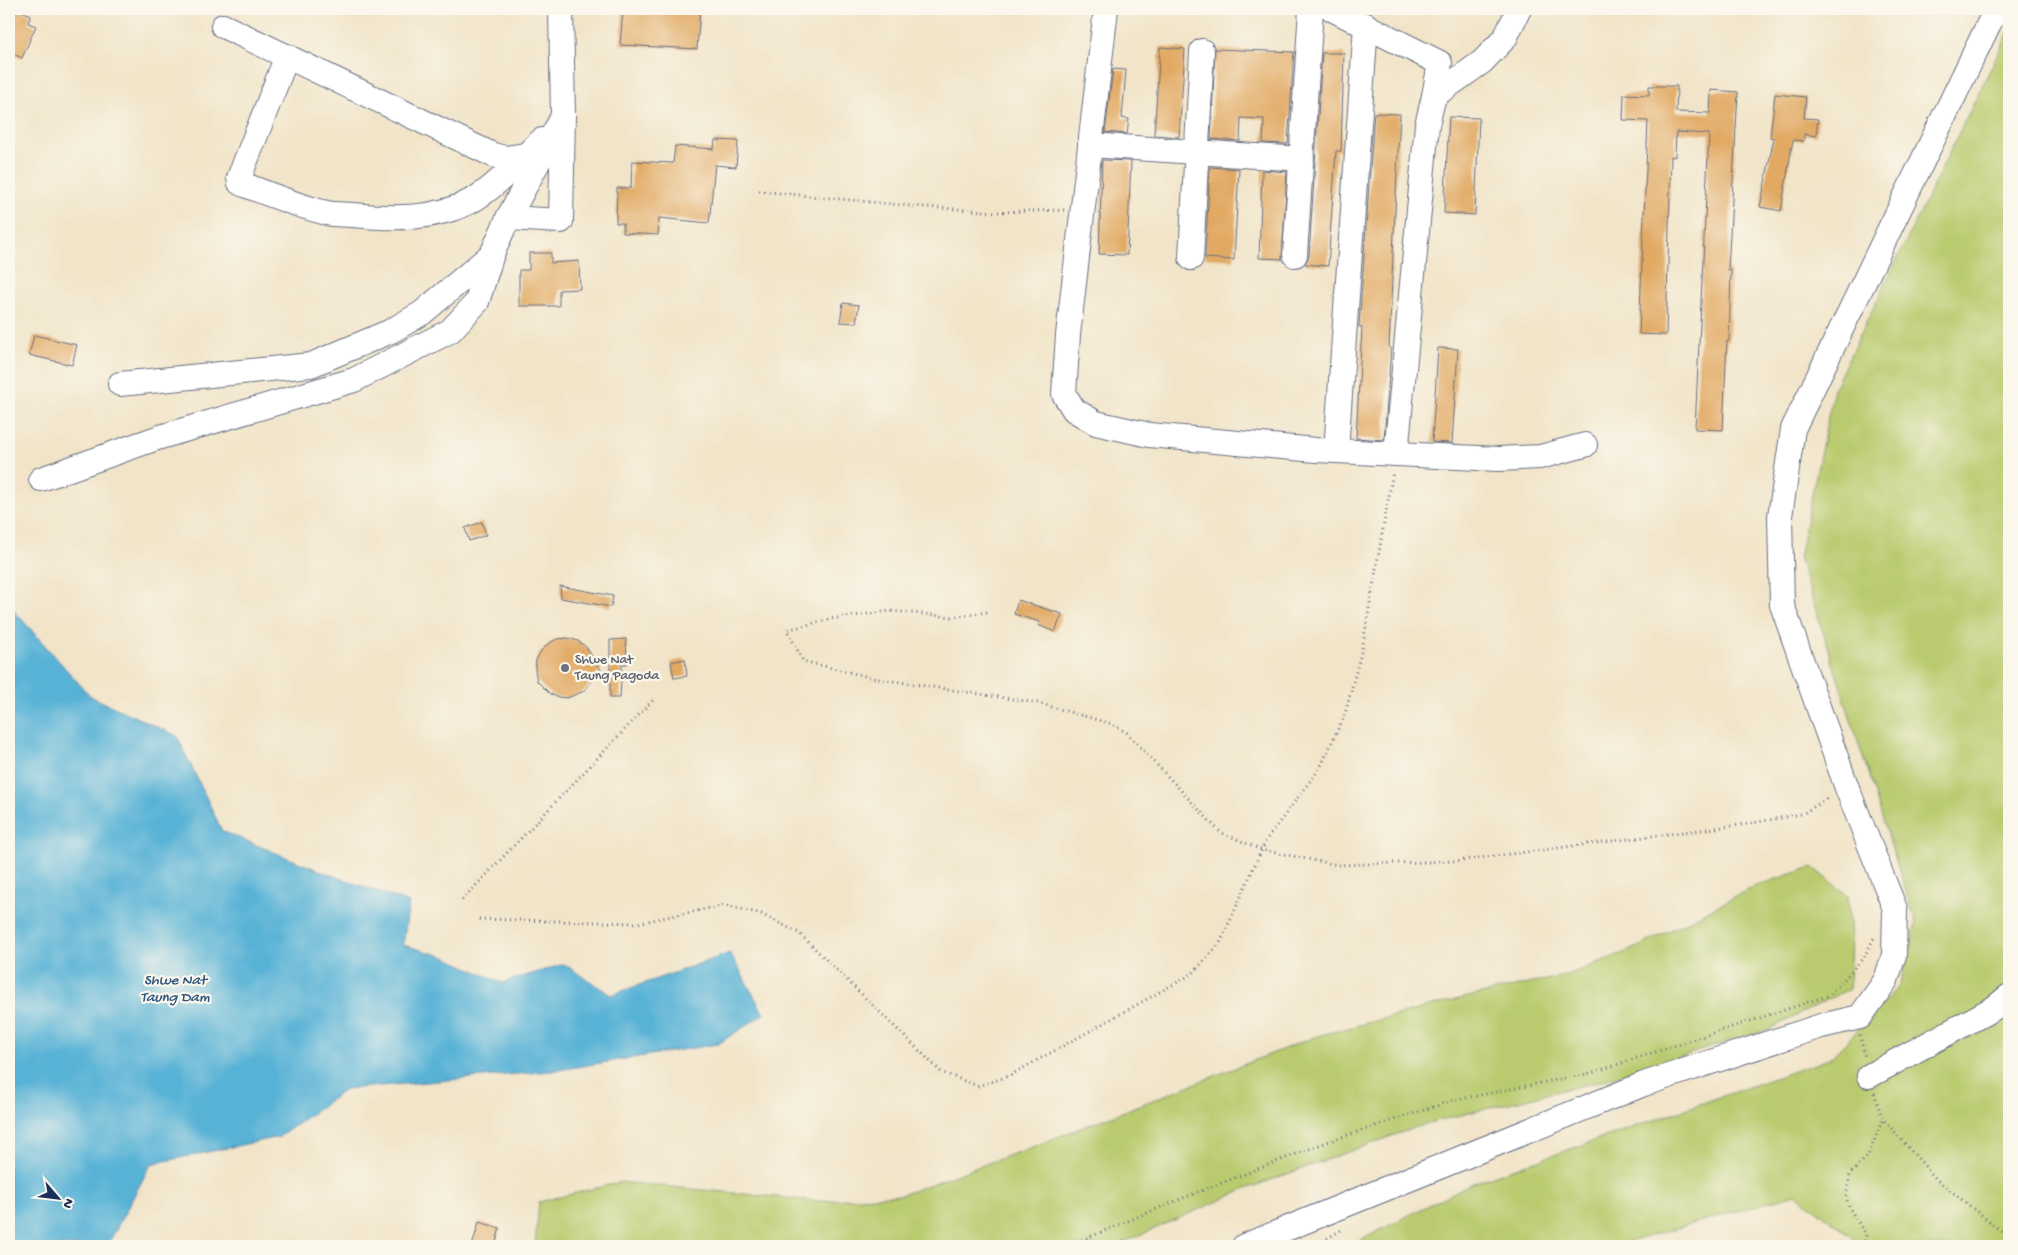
<svg xmlns="http://www.w3.org/2000/svg" width="2018" height="1255" font-family="'Gochi Hand',sans-serif">
<style>
.green{fill:#b9cb6e;stroke:#6a7d66}
.water{fill:#59b2d6;stroke:#3a709a}
.building{fill:#e1a962}
.lines{fill:none;stroke-linecap:round;stroke-linejoin:round}
.minor-casing{stroke:#666e83;stroke-width:26}
.path{stroke:#666e83;stroke-width:3;stroke-dasharray:1 4;stroke-linecap:butt}
.minor{stroke:#fff;stroke-width:24}
.worship-dot{fill:#6b7280;stroke:#fbf7ec;stroke-width:2}
.labels{text-anchor:middle;dominant-baseline:central;stroke-width:4.5;stroke-linejoin:round;paint-order:stroke}
.worship-label{font-size:14px;fill:#5b616d;stroke:#fbf7ec;text-anchor:start}
.water-label{font-size:15px;font-style:italic;fill:#2e5682;stroke:#fbf7ec}
</style>
<rect width="100%" height="100%" fill="#fbf7ec"/>
<filter id="ink" filterUnits="userSpaceOnUse"><feTurbulence type="fractalNoise" baseFrequency=".02" numOctaves="2"/><feDisplacementMap in="SourceGraphic" scale="10" xChannelSelector="R" yChannelSelector="G"/><feConvolveMatrix kernelMatrix="1 2 1 2 8 2 1 2 1" color-interpolation-filters="sRGB"/></filter>
<filter id="wash" filterUnits="userSpaceOnUse"><feTurbulence type="fractalNoise" baseFrequency=".0096" numOctaves="4" result="noise"/><feDisplacementMap in="SourceGraphic" scale="20" xChannelSelector="R" yChannelSelector="G"/><feGaussianBlur stdDeviation="1.12" result="paint"/><feColorMatrix in="noise" values="0 0 0 0 0 0 0 0 0 0 0 0 0 0 0 0 0 1.4 0 .05"/><feComposite in="paint" operator="in"/></filter>
<g filter="url(#wash)">
<rect width="100%" height="100%" fill="#f1e4c8"/>
<g class="green">
<path d="M2009 31V1246H1864L1796 1194 1615 1246H1349L1470 1184 1829 1059 1872 1016 1900 984 1916 923 1799 557 1834 388Z"/>
<path d="M1813 867 1848 896 1851 937 1849 989 1770 1029 1612 1078 1428 1123 1246 1189 1115 1246H535L539 1202 621 1182 817 1201 901 1195 1032 1147 1317 1036 1463 998 1564 976 1636 948 1758 885Z"/>
</g>
<path class="water" d="M9 605 90 696 177 736 222 831 323 872 409 903 403 945 443 956 502 983 564 964 611 995 730 953 764 1014 718 1044 552 1071 346 1089 279 1137 151 1164 107 1246H9Z"/>
<g id="blocks">
<g class="building">
<path d="M17 9 31 15 28 23 36 26 22 58 9 52V16L13 18Z"/>
<path d="M623 9H700L697 49 620 45Z"/>
<path d="M1160 47 1185 49 1179 137 1154 135Z"/>
<path d="M1215 49 1294 52 1288 144 1263 143 1264 119 1241 118 1240 141 1211 139Z"/>
<path d="M1322 53H1344L1341 151H1336L1328 266 1305 264 1309 256Z"/>
<path d="M1113 69 1126 70 1122 118 1129 119 1127 134 1105 132Z"/>
<path d="M1649 86H1677L1676 112 1710 113 1711 90 1738 92 1728 270H1731L1729 341H1727L1723 430 1695 429 1709 134 1676 132 1675 157 1671 156 1666 335 1639 334 1648 121 1623 120 1624 94 1649 95Z"/>
<path d="M1775 94 1806 97 1804 118 1818 119 1816 136 1804 134V141L1793 140 1781 211 1760 207 1774 138 1770 137Z"/>
<path d="M1374 113 1400 114 1394 232 1389 348H1391L1384 440 1356 438 1362 327H1359Z"/>
<path d="M1449 117 1479 118 1475 215 1444 213Z"/>
<path d="M715 140 738 141 736 167 715 165 709 223 659 218 658 235 623 233V223H616L617 188H631L632 161 673 163 675 146 714 149Z"/>
<path d="M1102 160 1131 161 1127 255 1099 254Z"/>
<path d="M1210 167 1239 169 1234 260 1205 258Z"/>
<path d="M1262 170 1287 172 1282 259 1259 258Z"/>
<path d="M529 253H551V263L579 261 580 289 559 290V306H519V270H529Z"/>
<path d="M843 303 859 305 856 323 840 322Z"/>
<path d="M34 335 77 345 72 365 29 355Z"/>
<path d="M1438 348 1458 349 1452 443 1432 442Z"/>
<path d="M482 522 486 535 469 541 465 528Z"/>
<path d="M560 586 613 596 611 607 561 598Z"/>
<path d="M1018 600 1062 614 1055 632 1038 625 1040 622 1014 614Z"/>
<path d="M568 638 578 641 586 647 601 670 584 691 567 698 558 697 550 694 537 681 535 670 536 660 541 651 548 644 557 639Z"/>
<path d="M626 639 627 664H622L620 698H610V640Z"/>
<path d="M685 659 687 676 674 678 671 662Z"/>
<path d="M479 1222 500 1228 495 1246H472Z"/>
</g>
</g>
</g>
<g filter="url(#ink)">
<use href="#blocks" fill-opacity="0" stroke="#666e83" stroke-width="1"/>
<g class="lines">
<defs>
<g id="minor">
<path d="M1106 9 1068 335 1064 394 1074 410 1096 423 1149 435 1316 450 1498 459 1540 457 1585 445"/>
<path d="M1332 9 1440 63 1434 96"/>
<path d="M223 26 493 155 505 158 525 155"/>
<path d="M287 56 239 178 240 183C268 194 297 206 327 213 335 215 345 214 353 215 393 219 436 220 473 200 496 187 522 158 542 140"/>
<path d="M1090 145 1302 159"/>
<path d="M508 218 561 221 563 116 561 9"/>
<path d="M1295 255 1311 9"/>
<path d="M1191 258 1202 51"/>
<path d="M120 384 311 365 391 331 422 313 492 254"/>
<path d="M1336 451 1366 25"/>
<path d="M1396 454 1427 125 1434 96 1482 62 1505 38 1519 9"/>
<path d="M41 479 157 438 354 380 450 331 477 302 492 254 508 218 563 116"/>
<path d="M1869 1076 1994 1008 2009 996"/>
<path d="M1244 1246 1644 1084 1821 1026 1860 1017 1886 980 1894 955 1895 909 1847 788 1782 605 1780 516 1793 429 1996 9"/>
</g>
</defs>
<use href="#minor" class="minor-casing"/>
<g class="path">
<path d="M759 191 911 206 998 212 1065 210"/>
<path d="M987 612 953 617 890 611 830 619 787 630 803 661 873 678 1038 703 1112 724 1127 733 1220 832 1262 850 1338 865 1455 861 1747 824 1802 814 1825 800 1829 795"/>
<path d="M462 900 654 699"/>
<path d="M479 919 638 923 725 905 761 914 799 933 941 1072 978 1086 1009 1076 1192 974 1220 943 1266 840 1320 768 1345 714 1362 649 1393 472"/>
<path d="M1860 1035 1865 1058"/>
<path d="M1874 1093 1883 1119 1937 1180 2009 1237"/>
<path d="M1068 1246 1183 1198 1327 1142 1451 1101 1591 1073 1830 995 1864 957 1874 938"/>
<path d="M1314 1246 1343 1229"/>
<path d="M1864 1246 1866 1235 1850 1209 1846 1197 1850 1174 1868 1156 1883 1119"/>
</g>
<use href="#minor" class="minor"/>
</g>
</g>
<circle class="worship-dot" cx="565" cy="668" r="5"/>
<g class="labels">
<g class="worship-label">
<text x="575" y="660">Shwe Nat<tspan x="575" dy="16">Taung Pagoda</tspan></text>
</g>
<g class="water-label">
<text x="175" y="981">Shwe Nat<tspan x="175" dy="17">Taung Dam</tspan></text>
</g>
</g>
<rect width="2018" height="1255" fill="none" stroke="#fbf7ec" stroke-width="30"/>
<g transform="translate(58 1198) rotate(118)" stroke="#fbf7ec" stroke-width="4" paint-order="stroke">
<path d="M0-4L9 19L0 12L-9 19Z" fill="#1b2f5e"/>
<text y="-8" font-size="14" font-weight="bold" text-anchor="middle" fill="#1b2f5e">N</text>
</g>
</svg>
